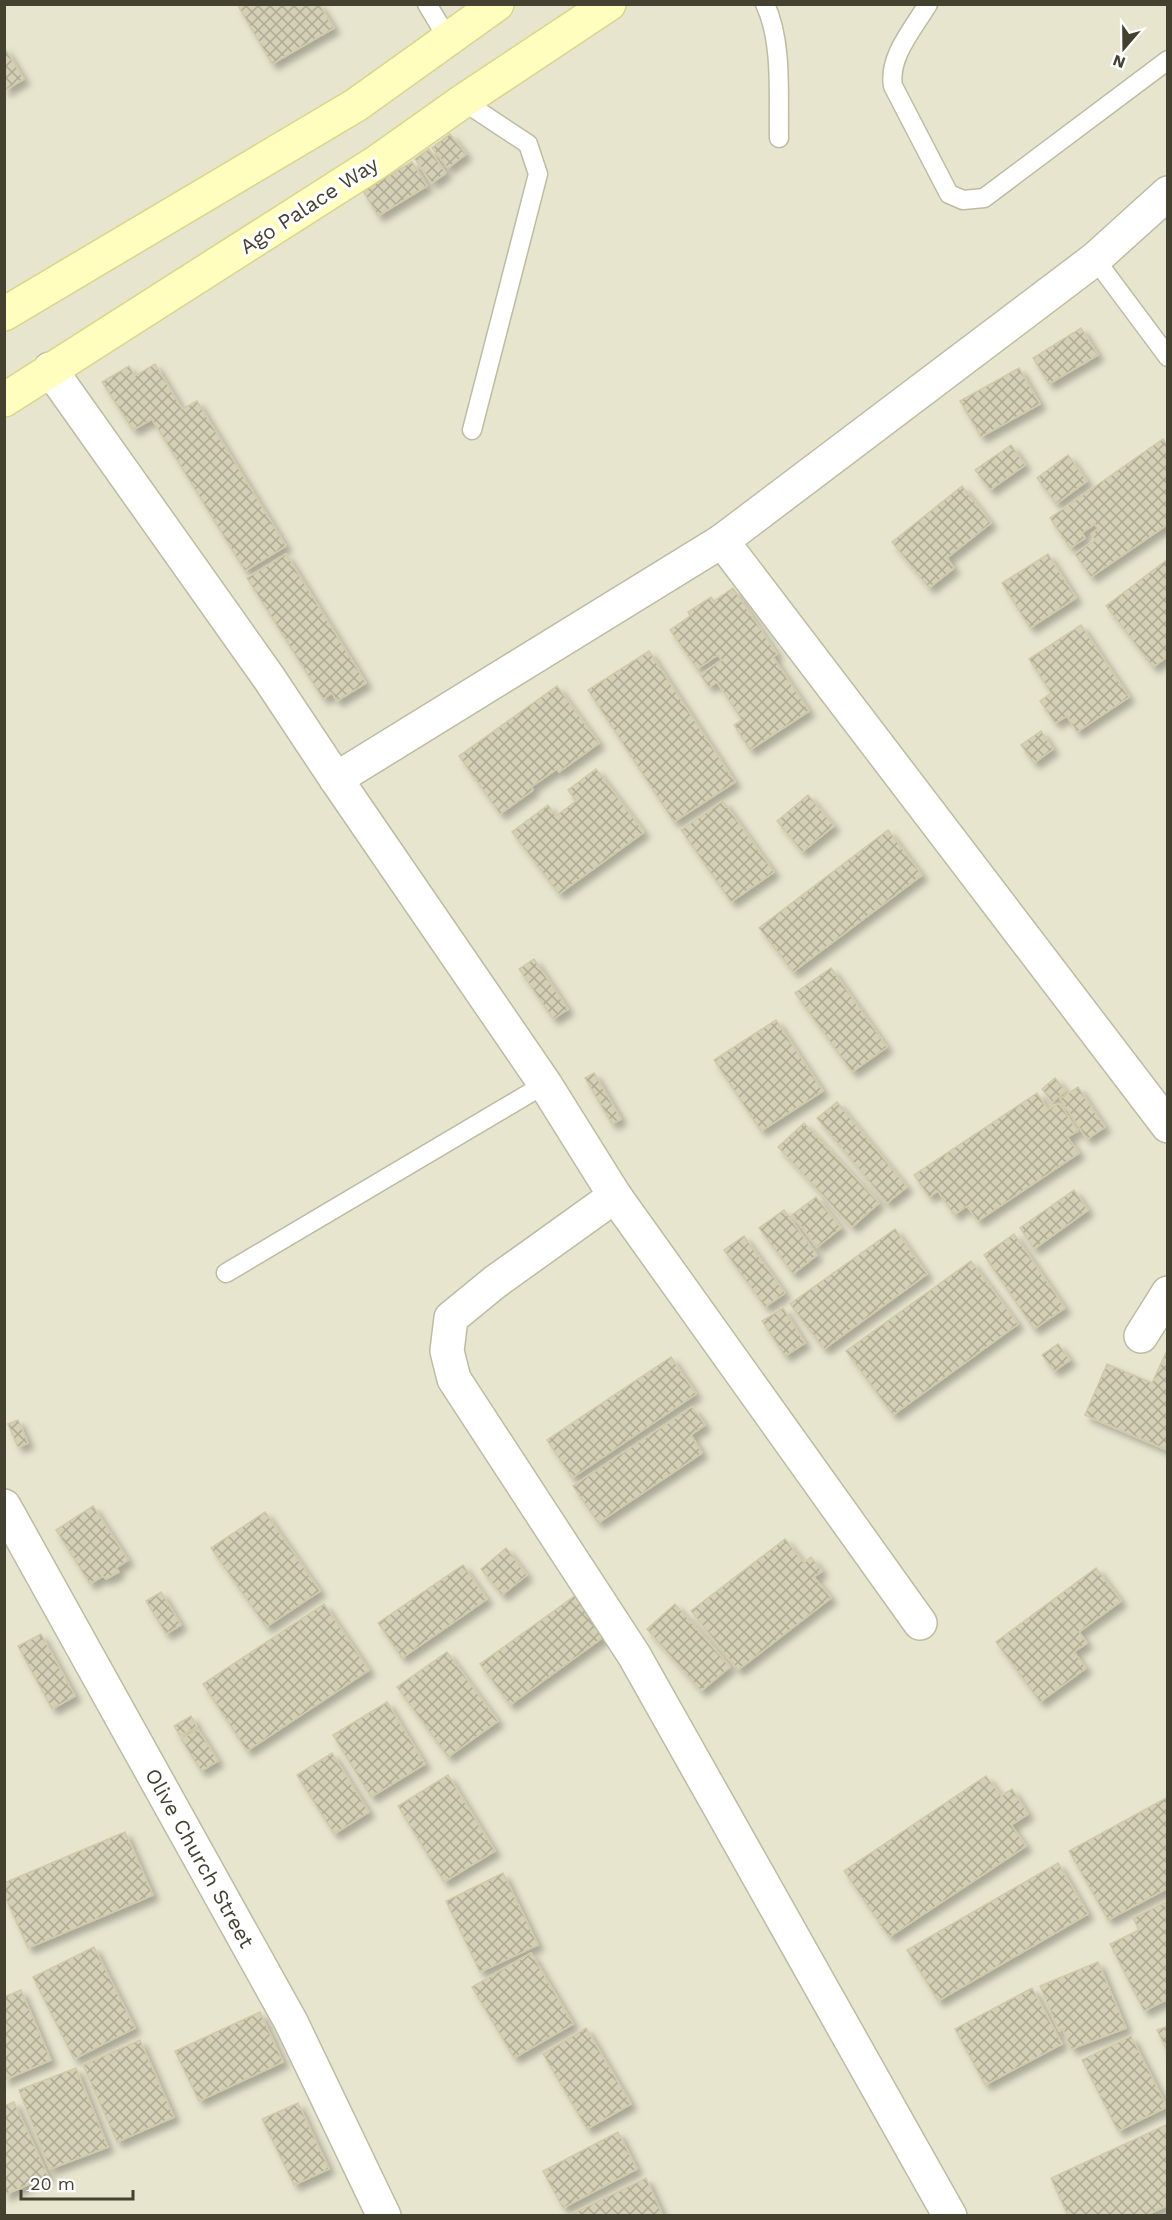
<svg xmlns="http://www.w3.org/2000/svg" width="1172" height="2220" font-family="'Work Sans',sans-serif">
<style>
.residential{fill:#e7e5ce}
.building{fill:url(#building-cross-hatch);stroke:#d1caa8;stroke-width:1.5;filter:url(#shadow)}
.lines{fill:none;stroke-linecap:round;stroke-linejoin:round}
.service-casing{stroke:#bebba3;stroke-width:21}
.minor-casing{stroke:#bebba3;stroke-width:36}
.secondary-casing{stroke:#d8d68b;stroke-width:36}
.service{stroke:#fff;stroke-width:18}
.minor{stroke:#fff;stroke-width:33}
.secondary{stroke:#fffebf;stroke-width:33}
.labels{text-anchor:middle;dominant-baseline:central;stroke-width:6;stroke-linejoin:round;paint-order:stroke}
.street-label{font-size:21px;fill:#444131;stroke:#fff}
</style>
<defs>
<pattern id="building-cross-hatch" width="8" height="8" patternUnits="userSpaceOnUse" patternTransform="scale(1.5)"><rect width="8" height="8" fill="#d4d0b5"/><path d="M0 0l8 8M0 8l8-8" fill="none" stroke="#aeaa94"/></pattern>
<filter id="shadow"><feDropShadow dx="5.5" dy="5.5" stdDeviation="3" flood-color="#0004"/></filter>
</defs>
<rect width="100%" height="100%" fill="#f3f1e1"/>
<rect class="residential" x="5" y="5" width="1162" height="2210"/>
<g class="building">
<path d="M237 4H319L334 28 272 64Z"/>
<path d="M4 47 24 79 4 91Z"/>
<path d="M450 134 466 154 448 168 432 148Z"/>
<path d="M429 149 446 173 432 183 415 159Z"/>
<path d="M412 162 427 186 378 216 363 191Z"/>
<path d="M1081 328 1098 355 1049 384 1033 358Z"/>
<path d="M155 364 182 409 197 401 286 546 245 571 152 419 133 430 102 382 129 366 135 376Z"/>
<path d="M1019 368 1040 404 981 437 960 401Z"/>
<path d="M1163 439 1168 446V524L1091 577 1075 554 1095 540 1091 534 1098 529 1095 524 1082 533 1085 538 1070 548 1050 518Z"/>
<path d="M1011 445 1025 465 990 490 975 470Z"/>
<path d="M1068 455 1087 481 1056 504 1037 478Z"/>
<path d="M962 486 991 523 947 558 954 568 929 588 892 542Z"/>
<path d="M286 554 366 683 337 701 332 693 323 699 247 578Z"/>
<path d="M1048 554 1076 598 1030 628 1002 583Z"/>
<path d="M1168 559V656L1153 667 1106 606Z"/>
<path d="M733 588 777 654 773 657 809 711 750 750 734 725 742 720 717 682 709 687 700 675 722 660 718 655 697 669 670 630 690 616 688 612 711 597 714 601Z"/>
<path d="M1081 625 1129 697 1077 732 1067 716 1055 723 1040 701 1051 693 1029 659Z"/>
<path d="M649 651 735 782 674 822 588 690Z"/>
<path d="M557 686 599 743 559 772 557 769 531 787 533 790 500 814 459 756Z"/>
<path d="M1041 731 1053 749 1034 763 1021 745Z"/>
<path d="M596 769 644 832 559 894 512 832 548 805 556 816 576 801 568 790Z"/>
<path d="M808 795 834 826 802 852 777 821Z"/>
<path d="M723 801 774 872 731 902 681 830Z"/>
<path d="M888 830 922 875 793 972 759 928Z"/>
<path d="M534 959 568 1009 553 1019 519 969Z"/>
<path d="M831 968 887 1047 852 1072 795 993Z"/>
<path d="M776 1020 823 1091 761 1131 714 1060Z"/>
<path d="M594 1073 621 1119 612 1124 585 1078Z"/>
<path d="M1055 1078 1066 1091 1052 1102 1042 1089Z"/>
<path d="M1078 1087 1105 1127 1087 1139 1060 1099Z"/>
<path d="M1037 1093 1048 1110 1059 1103 1078 1131 1067 1137 1079 1153 978 1221 967 1206 954 1215 938 1191 929 1197 914 1175Z"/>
<path d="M837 1102 907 1187 887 1203 817 1118Z"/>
<path d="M804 1123 879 1203 852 1227 778 1147Z"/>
<path d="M1074 1190 1088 1210 1034 1249 1020 1228Z"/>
<path d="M816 1197 841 1228 817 1247 792 1215Z"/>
<path d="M784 1210 817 1255 793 1274 759 1228Z"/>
<path d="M895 1229 927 1274 824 1349 790 1304Z"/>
<path d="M1014 1234 1065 1308 1034 1329 984 1255Z"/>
<path d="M744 1236 785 1293 765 1307 724 1250Z"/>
<path d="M971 1261 1018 1324 893 1415 846 1351Z"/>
<path d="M783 1308 805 1343 785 1356 762 1321Z"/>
<path d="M1058 1344 1070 1360 1054 1371 1042 1355Z"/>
<path d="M1168 1348 1167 1450 1085 1415 1107 1364 1152 1383Z"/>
<path d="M671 1357 696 1394 572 1478 547 1440Z"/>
<path d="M692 1407 705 1425 691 1435 702 1453 598 1523 573 1486Z"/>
<path d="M18 1420 28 1443 18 1447 8 1424Z"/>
<path d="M93 1506 128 1560 116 1568 119 1572 106 1579 103 1576 90 1584 56 1530Z"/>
<path d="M265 1512 320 1591 266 1627 211 1548Z"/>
<path d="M785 1539 804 1563 811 1557 822 1571 814 1577 831 1598 738 1670 691 1611Z"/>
<path d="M506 1548 527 1575 502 1595 481 1569Z"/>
<path d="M463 1565 487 1599 402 1658 378 1623Z"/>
<path d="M1096 1568 1121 1601 1079 1632 1087 1643 1074 1652 1086 1668 1040 1702 996 1642Z"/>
<path d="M161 1592 181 1625 166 1634 146 1601Z"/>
<path d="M576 1595 606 1635 510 1705 480 1664Z"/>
<path d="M324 1604 369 1670 247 1751 203 1684Z"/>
<path d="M675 1604 730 1667 701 1691 647 1629Z"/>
<path d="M41 1634 75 1696 52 1709 18 1646Z"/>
<path d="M447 1652 498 1721 448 1757 397 1687Z"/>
<path d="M387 1702 425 1764 371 1797 333 1735Z"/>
<path d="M191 1716 197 1727 180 1736 174 1726Z"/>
<path d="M198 1729 218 1761 201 1771 181 1739Z"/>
<path d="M332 1753 369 1812 334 1834 297 1775Z"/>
<path d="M448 1775 495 1851 444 1882 398 1806Z"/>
<path d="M986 1776 1001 1796 1012 1789 1028 1814 1011 1825 1026 1846 889 1937 844 1871Z"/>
<path d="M1168 1797V1888L1108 1920 1069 1851Z"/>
<path d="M125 1832 153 1895 28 1948 4 1894V1883Z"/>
<path d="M1058 1863 1088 1914 938 2001 907 1950Z"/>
<path d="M503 1873 538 1945 480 1972 446 1901Z"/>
<path d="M1166 1902 1168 1999 1144 2011 1110 1944 1139 1930 1133 1918Z"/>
<path d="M94 1947 135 2028 74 2059 33 1977Z"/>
<path d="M531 1953 573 2024 514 2058 472 1987Z"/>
<path d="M1098 1962 1126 2028 1071 2049 1063 2029 1059 2031 1040 1986Z"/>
<path d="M1032 1988 1062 2044 985 2085 955 2029Z"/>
<path d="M21 1990 51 2060 4 2080V1997Z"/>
<path d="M260 2012 283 2062 199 2101 175 2051Z"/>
<path d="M1168 2026V2053L1157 2030Z"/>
<path d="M586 2028 631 2104 587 2129 543 2054Z"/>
<path d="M1131 2036 1167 2107 1118 2131 1082 2060Z"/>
<path d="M140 2040 174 2117 117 2142 83 2065Z"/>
<path d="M76 2068 108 2147 50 2169 19 2090Z"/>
<path d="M14 2102 48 2176 4 2195V2106Z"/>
<path d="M298 2103 329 2169 294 2185 262 2119Z"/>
<path d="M1168 2124V2205L1145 2216H1068L1051 2178Z"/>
<path d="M618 2132 637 2169 563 2208 543 2171Z"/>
<path d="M646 2178 663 2216H568Z"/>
</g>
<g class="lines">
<defs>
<g id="service">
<path d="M427 4 448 39"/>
<path d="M765 4C783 42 778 96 779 138"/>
<path d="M928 4C913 29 888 57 893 86L949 194 963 200 984 198 1168 60"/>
<path d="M463 101 528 144 538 174 472 430"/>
<path d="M1095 259 1168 357"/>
<path d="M226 1273 545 1084"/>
</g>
<g id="minor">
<path d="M50 369 269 678 336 779 545 1084 615 1196 920 1623"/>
<path d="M722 541 1168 1126"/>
<path d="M336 779 722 541 1095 259 1168 193"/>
<path d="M615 1196 495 1282 451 1318 447 1351 454 1379 634 1655 950 2216"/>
<path d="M1141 1336 1168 1293"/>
<path d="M4 1506 291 2022 384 2216"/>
</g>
<g id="secondary">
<path d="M4 314 356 105 497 4"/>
<path d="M4 400 377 162 463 101 609 4"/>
</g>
</defs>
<use href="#service" class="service-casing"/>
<use href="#minor" class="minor-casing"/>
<use href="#secondary" class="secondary-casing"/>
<use href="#service" class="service"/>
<use href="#minor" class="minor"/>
<use href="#secondary" class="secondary"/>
</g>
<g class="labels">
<g class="street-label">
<text transform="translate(309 205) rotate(-33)">Ago Palace Way</text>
<text transform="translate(200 1858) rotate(61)">Olive Church Street</text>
</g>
</g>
<rect width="1172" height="2220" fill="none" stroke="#444131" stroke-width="12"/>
<g transform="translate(1124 48) rotate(200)" stroke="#ffffff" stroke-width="4.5" paint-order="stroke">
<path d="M0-4.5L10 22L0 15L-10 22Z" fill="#444131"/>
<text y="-9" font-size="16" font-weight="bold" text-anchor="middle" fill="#444131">N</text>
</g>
<path d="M21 2190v9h112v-9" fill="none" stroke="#444131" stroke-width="3"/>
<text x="30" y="2190" font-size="18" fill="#444131" stroke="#ffffff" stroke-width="4.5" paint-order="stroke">20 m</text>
</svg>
